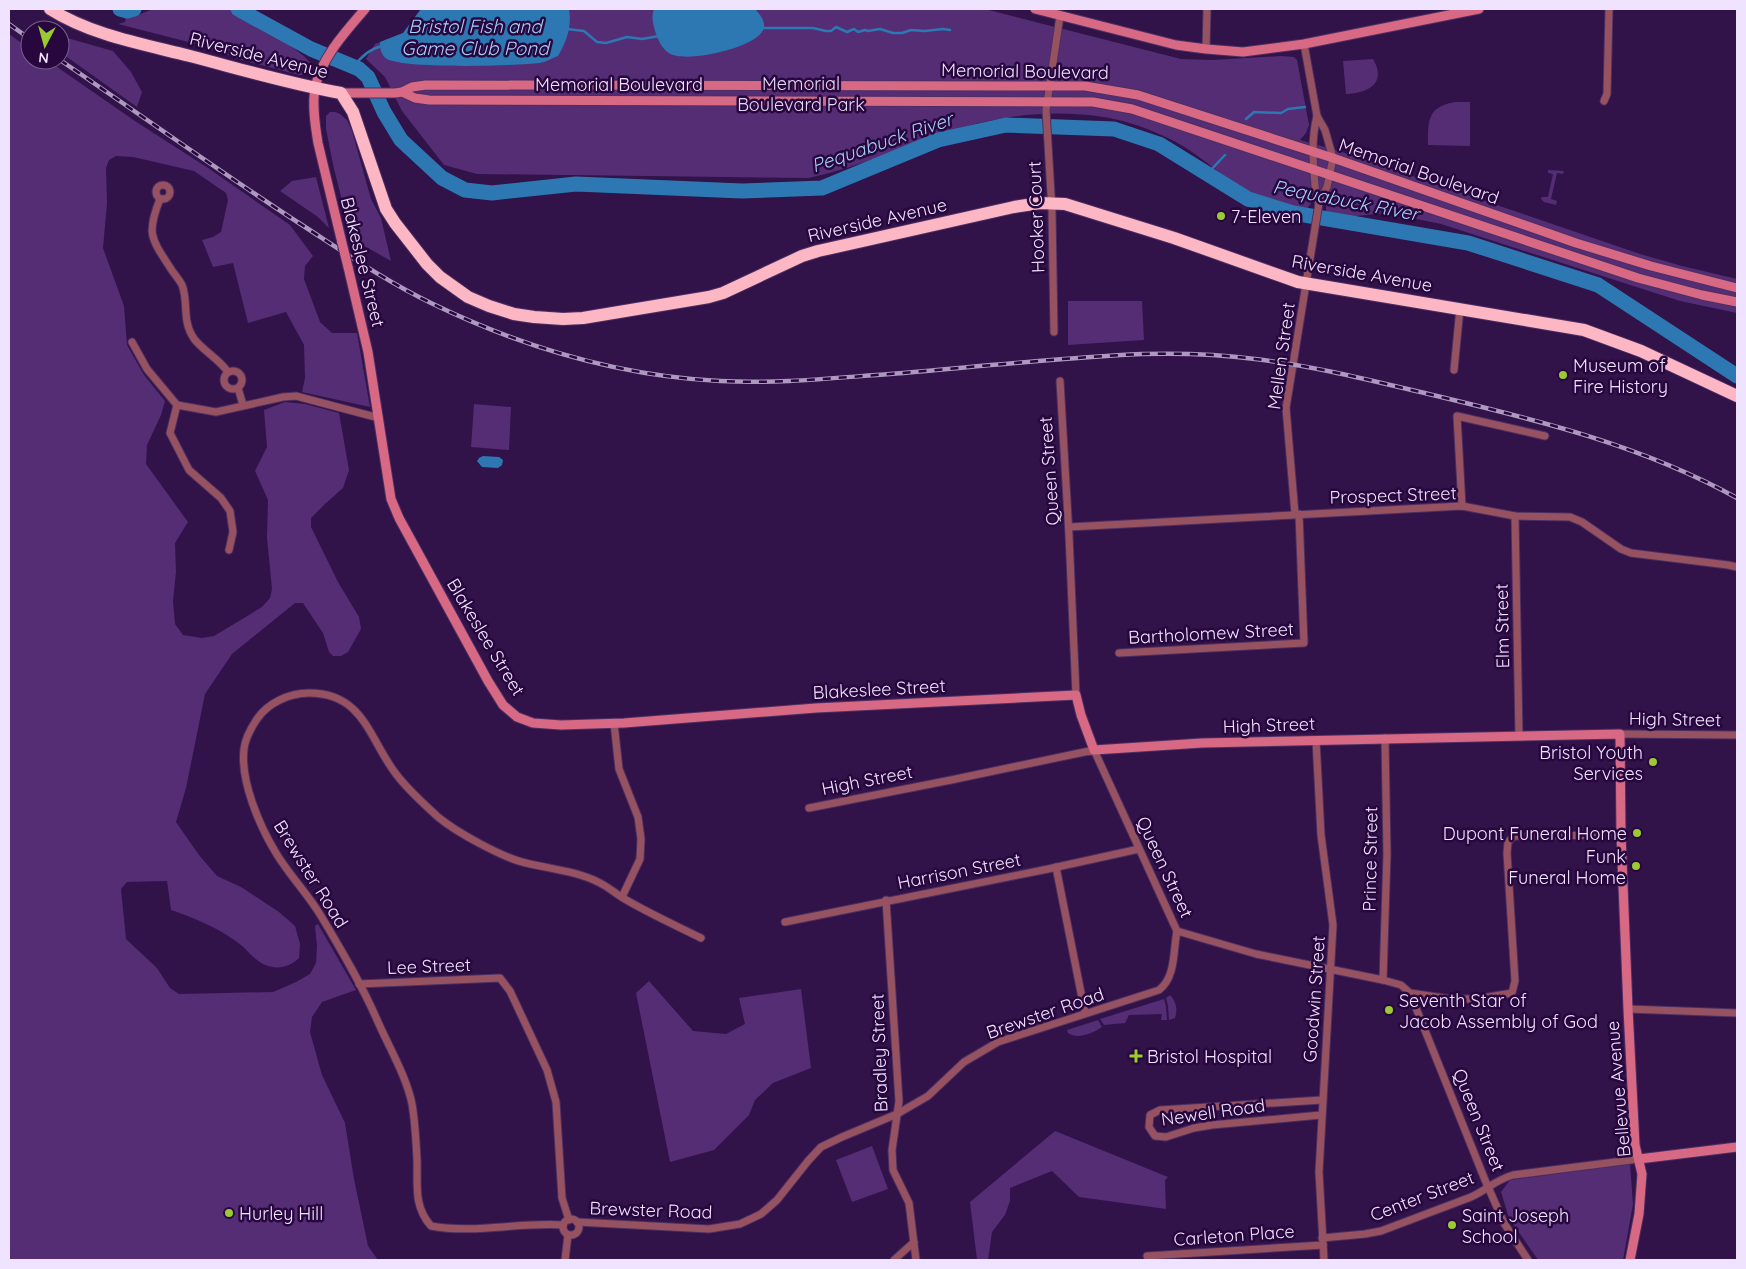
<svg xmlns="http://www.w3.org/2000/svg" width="1746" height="1269" font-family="Quicksand,sans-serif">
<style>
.green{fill:#542d75}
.water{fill:#2d78b3}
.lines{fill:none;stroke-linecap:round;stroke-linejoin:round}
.stream{stroke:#2d78b3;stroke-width:2.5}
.river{stroke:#2d78b3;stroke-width:15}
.street-casing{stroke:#4c2f62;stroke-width:9}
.secondary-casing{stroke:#4c2f62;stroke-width:11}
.highway-casing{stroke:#4c2f62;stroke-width:14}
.street{stroke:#975262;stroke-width:7}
.secondary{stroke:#d76984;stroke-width:9}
.highway{stroke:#fcb6c4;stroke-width:12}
.rail-casing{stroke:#ad99bf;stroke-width:4.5}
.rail{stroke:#27073e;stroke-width:2.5;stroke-dasharray:8;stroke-linecap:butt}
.secondary-bridge-casing{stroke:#4c2f62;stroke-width:11;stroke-linecap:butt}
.secondary-bridge{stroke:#d76984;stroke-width:9}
.poi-dot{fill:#9bcb33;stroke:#27073e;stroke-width:2}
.labels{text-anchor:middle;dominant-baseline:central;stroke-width:5;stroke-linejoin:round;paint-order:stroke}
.street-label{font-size:18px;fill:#f0e3ff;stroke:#27073e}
.park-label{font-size:18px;fill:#e4d9f2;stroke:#27073e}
.poi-label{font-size:18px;fill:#f0e3ff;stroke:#27073e;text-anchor:start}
.water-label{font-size:19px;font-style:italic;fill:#a5d0f7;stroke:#27073e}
</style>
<rect width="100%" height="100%" fill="#311249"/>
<g class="green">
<path d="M153 9H229L288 44 304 56 315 68 309 75H299L241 60 196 44 118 24 125 22 126 17 138 15Z"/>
<path d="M421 9H985L1181 59 1212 60 1282 56 1294 57 1297 60 1309 125 1306 133 1300 140 1339 151 1640 254 1682 266 1737 279V313L1680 301 1441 224 1387 213 1346 217 1326 213V205L1312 202 1307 209C1293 206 1277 204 1263 199 1230 186 1205 157 1174 141 1162 135 1148 129 1136 125 1082 107 1013 112 960 128 909 144 861 167 809 178L477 174 444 165 402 111 385 77 366 59 375 44 403 33Z"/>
<path d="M9 34 30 49V60H47L135 121 208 168 290 225 313 256 305 266 304 279 320 322 332 333H357L370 407 302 392 305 378 304 345 286 312 248 323 233 263 213 267 202 240 213 237 221 232 228 200 226 193 194 171 133 157 116 156 109 160 106 168 107 203 103 248 124 306 127 345 144 375 165 401 161 415 147 445 146 464 188 522 175 543 176 572 173 601 175 624 183 635 202 638 214 636 262 607 270 598 272 589 267 538 268 500 255 471 267 447 264 410 285 402 305 404 339 413 349 470 343 488 325 504 311 518V527L338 582 359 617 361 629 348 652 341 656H333L329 652 323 633 303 603H295L232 654 205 694 186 788 176 822 199 855 217 876 241 887 279 912 295 926 300 944 299 958C289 968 276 970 263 964 253 959 246 948 237 942 217 927 194 918 171 910L167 881 127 882 121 889 126 939 157 968 170 988 179 994 273 992 296 982 310 974 316 963 317 946 315 926 318 924 356 990 322 1002 312 1017 310 1032 322 1075 345 1123 354 1179 368 1246 378 1260H9Z"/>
<path d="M60 36 113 51 131 72 142 92 137 107 60 52Z"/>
<path d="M1373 59C1387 83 1369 93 1346 94L1343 61Z"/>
<path d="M1455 102H1470V146L1428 145C1428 121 1427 107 1455 102Z"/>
<path d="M330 112H335L340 114 347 120 352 131 371 199 381 218 391 261 352 239 334 169 326 129V116Z"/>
<path d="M1548 170 1564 171 1563 174 1557 173 1551 199 1557 201 1556 205 1544 202 1541 199 1542 197H1548L1553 174 1548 173Z"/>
<path d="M316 177 329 228 318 217 280 191 292 181Z"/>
<path d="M1068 301H1142L1144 340 1068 345Z"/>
<path d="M474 404 511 407 509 450 471 447Z"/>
<path d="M649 981 693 1031 726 1034 745 1024 739 998 801 989 811 1068 773 1083 755 1100 749 1115 714 1150 670 1162 636 993Z"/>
<path d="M1170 995C1176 1001 1178 1009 1175 1018L1169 1020 1168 1006 1166 998Z"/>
<path d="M1164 999 1166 1006 1167 1020H1161L1162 1014 1129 1015 1125 1023 1104 1025 1100 1019Z"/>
<path d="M1098 1020 1102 1027C1093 1033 1078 1040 1068 1033L1067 1030Z"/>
<path d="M1055 1131 1168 1177 1165 1180 1166 1209 1079 1197 1052 1171 1010 1188V1201L1005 1215 992 1232 988 1260H977L970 1202Z"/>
<path d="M872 1146 888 1189 852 1202 836 1160Z"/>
<path d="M1630 1164 1633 1204 1623 1260H1538L1509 1218 1501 1192 1510 1180Z"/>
</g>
<g class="water">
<path d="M421 9H569C572 26 567 41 558 56 552 58 546 62 540 63 516 66 405 69 387 59 381 55 380 49 380 42L403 33Z"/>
<path d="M654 9H755C760 14 768 24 762 32 752 48 685 64 669 53 661 48 658 39 655 31 653 22 651 18 654 9Z"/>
<path d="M483 456 499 457 503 460 502 465 498 468 482 467 477 461 479 458Z"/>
</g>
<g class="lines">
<g class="stream">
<path d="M761 28H813L826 31H831L836 27 847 32 854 29 858 32 865 30 868 31 880 29 893 33H902L911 30 925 31 943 29 950 30"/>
<path d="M567 29 584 31 597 42 606 43 627 37 642 39 659 36"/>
<path d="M354 67C361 56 370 49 382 46"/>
<path d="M1246 119 1254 112 1281 113 1288 109 1305 107"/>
<path d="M1207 174 1225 155"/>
</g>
<g class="river">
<path d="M120 9 127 11 134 9"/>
<path d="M238 9 311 49 359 69 368 77 384 112 401 140 442 178 465 190 492 193 576 184 742 191 822 188 938 140 1006 125 1114 129 1159 144 1248 199 1293 213 1468 243 1598 285 1737 376"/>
</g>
<defs>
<g id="street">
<path d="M1206 49 1207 9"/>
<path d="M1604 101 1607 94 1609 9"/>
<path d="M1317 116C1310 143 1314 171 1316 197L1319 203"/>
<circle cx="163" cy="192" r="7"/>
<path d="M160 199C146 234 151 238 171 269 174 274 179 279 182 285 189 302 181 322 195 340 205 352 219 359 228 372"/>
<path d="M1054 332 1052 211 1046 110 1060 16"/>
<path d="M132 342 147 369 177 405 216 412 283 397 296 396 379 418"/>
<path d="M1454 370 1460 308"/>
<circle cx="233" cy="380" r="9"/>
<path d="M1060 381 1069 535 1076 695"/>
<path d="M238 388 243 405"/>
<path d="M177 405 170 433 189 470 221 498 230 511 233 532 229 550"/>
<path d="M1462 506 1457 416 1545 436"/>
<path d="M1295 514 1286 408 1319 203 1327 187 1333 158 1325 130 1317 116 1304 44"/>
<path d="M1515 516 1519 736"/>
<path d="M1069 527 1462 506 1515 516 1570 517 1582 522 1621 549 1631 553 1728 565 1737 567"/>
<path d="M1119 653 1304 643 1299 514"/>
<path d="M614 723 619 769 638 817 641 839 640 859 622 897"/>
<path d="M1620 734 1737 735"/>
<path d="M1316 740 1321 835 1333 925 1319 1172 1324 1260"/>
<path d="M809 808 951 780 1094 750 1177 931 1256 954 1383 980 1401 985 1410 993 1485 1180 1504 1223 1528 1260"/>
<path d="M1056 867 1085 1013"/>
<path d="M886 900 899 1101 892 1150 893 1170 909 1203 916 1260"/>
<path d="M785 922 1048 869 1139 849"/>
<path d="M1383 980 1387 854 1385 738"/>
<path d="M359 984 500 978 510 991 547 1070 556 1102 562 1198 569 1220"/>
<path d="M1410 993 1451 999H1477L1512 993 1515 981 1507 853 1508 842 1514 836 1621 835"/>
<path d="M1628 1009 1737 1013"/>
<path d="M1321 1115 1212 1125 1194 1128 1166 1137 1155 1136 1149 1127 1150 1115 1160 1110 1322 1100"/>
<circle cx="571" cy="1227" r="8"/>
<path d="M577 1222 709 1229 740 1224 761 1214 777 1200 808 1161 821 1147 842 1137 897 1114 928 1096 964 1062 998 1042 1159 990C1176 977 1173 951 1177 931"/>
<path d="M563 1225C519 1222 474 1234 431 1226 413 1206 418 1184 417 1159 416 1141 415 1121 412 1104 407 1078 389 1047 378 1022 362 985 342 951 321 916 308 894 289 875 276 853 260 827 240 781 244 749 245 739 251 728 257 719 268 703 289 693 309 693 364 693 369 739 396 774 408 790 424 804 438 817 456 832 503 858 526 863 550 869 577 871 600 883 608 887 615 893 623 898 648 913 675 925 701 938"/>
<path d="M1322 1238 1365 1234 1381 1231 1471 1197C1487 1190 1495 1180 1513 1175L1639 1159"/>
<path d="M1147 1256 1323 1245"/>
<path d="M565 1260 568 1235"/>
<path d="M894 1260 914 1242"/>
</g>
<g id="secondary">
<path d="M1035 9 1176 45 1206 49 1243 52 1304 44 1479 9"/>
<path d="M402 92 415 98 429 100 1093 102 1132 109 1638 278 1702 295 1737 302"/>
<path d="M341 93H395L402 92 412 87 426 85 1085 86 1138 95 1333 158 1576 243 1651 266 1737 288"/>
<path d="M342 243 318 143C315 125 312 105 315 88 321 58 346 31 365 9"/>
<path d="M348 267 368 352 391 499 399 518 488 681 503 705 517 717 533 723 561 725 624 723 816 708 1076 695 1081 715 1094 750 1202 743 1620 734 1621 835 1628 1009 1635 1145 1642 1174 1639 1214 1630 1260"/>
<path d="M1639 1159 1737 1147"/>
</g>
<path id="highway" d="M50 9C91 35 143 44 190 56 240 69 290 84 341 93L353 112 386 209 395 223 427 264 440 277 468 297 489 306 514 314 534 317 563 319 583 318 709 297 723 293 802 256 818 251 1014 207 1040 203 1065 204 1174 238 1298 282 1584 330 1641 351 1737 396"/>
</defs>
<use href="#street" class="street-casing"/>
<use href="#secondary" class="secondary-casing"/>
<use href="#highway" class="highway-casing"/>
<use href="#street" class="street"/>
<use href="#secondary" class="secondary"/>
<use href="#highway" class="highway"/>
<defs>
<g id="rail">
<path d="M9 24 30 39"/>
<path d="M60 60C141 115 220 172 302 225 345 253 387 282 433 304 522 347 620 376 720 381 777 384 833 378 890 374 974 367 1058 358 1142 354 1179 353 1217 354 1255 359 1316 366 1377 382 1437 396 1541 421 1643 446 1737 498"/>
</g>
</defs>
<use href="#rail" class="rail-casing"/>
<use href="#rail" class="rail"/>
<defs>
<path id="secondary-bridge" d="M342 243 348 267"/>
</defs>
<use href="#secondary-bridge" class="secondary-bridge-casing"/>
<use href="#secondary-bridge" class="secondary-bridge"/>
</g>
<g class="poi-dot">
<circle cx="1221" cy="216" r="5"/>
<circle cx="1563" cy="375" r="5"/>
<circle cx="1653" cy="762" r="5"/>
<circle cx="1637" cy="833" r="5"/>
<circle cx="1636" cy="866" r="5"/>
<circle cx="1389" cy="1010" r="5"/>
<path d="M1133.5 1048.5h5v5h5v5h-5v5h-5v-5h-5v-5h5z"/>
<circle cx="229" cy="1213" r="5"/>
<circle cx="1452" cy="1225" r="5"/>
</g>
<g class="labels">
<g class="street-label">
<text transform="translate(259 55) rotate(14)">Riverside Avenue</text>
<text transform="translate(1025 71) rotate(1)">Memorial Boulevard</text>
<text x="619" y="84">Memorial Boulevard</text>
<text transform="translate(1419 171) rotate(19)">Memorial Boulevard</text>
<text transform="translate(1036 217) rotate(-92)">Hooker Court</text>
<text transform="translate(877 220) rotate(-13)">Riverside Avenue</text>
<text transform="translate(363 262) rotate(76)">Blakeslee Street</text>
<text transform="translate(1362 273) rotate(10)">Riverside Avenue</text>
<text transform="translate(1281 356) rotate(-82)">Mellen Street</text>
<text transform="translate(1049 471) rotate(-94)">Queen Street</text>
<text transform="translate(1393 495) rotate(-2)">Prospect Street</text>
<text transform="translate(1502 626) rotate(-91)">Elm Street</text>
<text transform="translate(1211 633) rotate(-3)">Bartholomew Street</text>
<text transform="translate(486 637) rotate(59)">Blakeslee Street</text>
<text transform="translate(879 689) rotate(-3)">Blakeslee Street</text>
<text transform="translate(1675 719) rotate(1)">High Street</text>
<text transform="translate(1269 725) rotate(-2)">High Street</text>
<text transform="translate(867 780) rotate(-11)">High Street</text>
<text transform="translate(1370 859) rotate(-89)">Prince Street</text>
<text transform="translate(1165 867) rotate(65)">Queen Street</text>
<text transform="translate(959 871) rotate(-11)">Harrison Street</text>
<text transform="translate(311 874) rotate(58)">Brewster Road</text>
<text transform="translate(429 966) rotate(-2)">Lee Street</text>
<text transform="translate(1314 999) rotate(-86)">Goodwin Street</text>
<text transform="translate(1045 1013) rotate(-19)">Brewster Road</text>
<text transform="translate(879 1053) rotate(-92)">Bradley Street</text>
<text transform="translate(1618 1089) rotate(-95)">Bellevue Avenue</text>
<text transform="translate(1213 1112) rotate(-8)">Newell Road</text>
<text transform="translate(1479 1120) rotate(68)">Queen Street</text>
<text transform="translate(1422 1196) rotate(-21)">Center Street</text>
<text transform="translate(651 1210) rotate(2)">Brewster Road</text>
<text transform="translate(1234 1235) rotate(-4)">Carleton Place</text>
</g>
<g class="park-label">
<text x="801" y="83">Memorial<tspan x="801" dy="21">Boulevard Park</tspan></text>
</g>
<g class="poi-label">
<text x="1231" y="216">7-Eleven</text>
<text x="1573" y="365">Museum of<tspan x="1573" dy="21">Fire History</tspan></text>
<text x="1643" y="752" text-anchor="end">Bristol Youth<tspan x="1643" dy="21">Services</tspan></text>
<text x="1627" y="833" text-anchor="end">Dupont Funeral Home</text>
<text x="1626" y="856" text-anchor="end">Funk<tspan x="1626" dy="21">Funeral Home</tspan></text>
<text x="1399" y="1000">Seventh Star of<tspan x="1399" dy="21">Jacob Assembly of God</tspan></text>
<text x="1147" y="1056">Bristol Hospital</text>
<text x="239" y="1213">Hurley Hill</text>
<text x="1462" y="1215">Saint Joseph<tspan x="1462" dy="21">School</tspan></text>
</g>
<g class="water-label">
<text x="475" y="26">Bristol Fish and<tspan x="475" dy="22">Game Club Pond</tspan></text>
<text transform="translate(882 142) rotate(-19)">Pequabuck River</text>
<text transform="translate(1346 200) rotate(11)">Pequabuck River</text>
</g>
</g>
<rect width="1746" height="1269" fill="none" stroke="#f0e3ff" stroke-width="20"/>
<g transform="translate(45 45) rotate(186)"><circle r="24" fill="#27073e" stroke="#775f8b"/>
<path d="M0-4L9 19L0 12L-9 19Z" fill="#9bcb33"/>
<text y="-8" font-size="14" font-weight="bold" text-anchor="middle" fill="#f0e3ff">N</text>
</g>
</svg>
